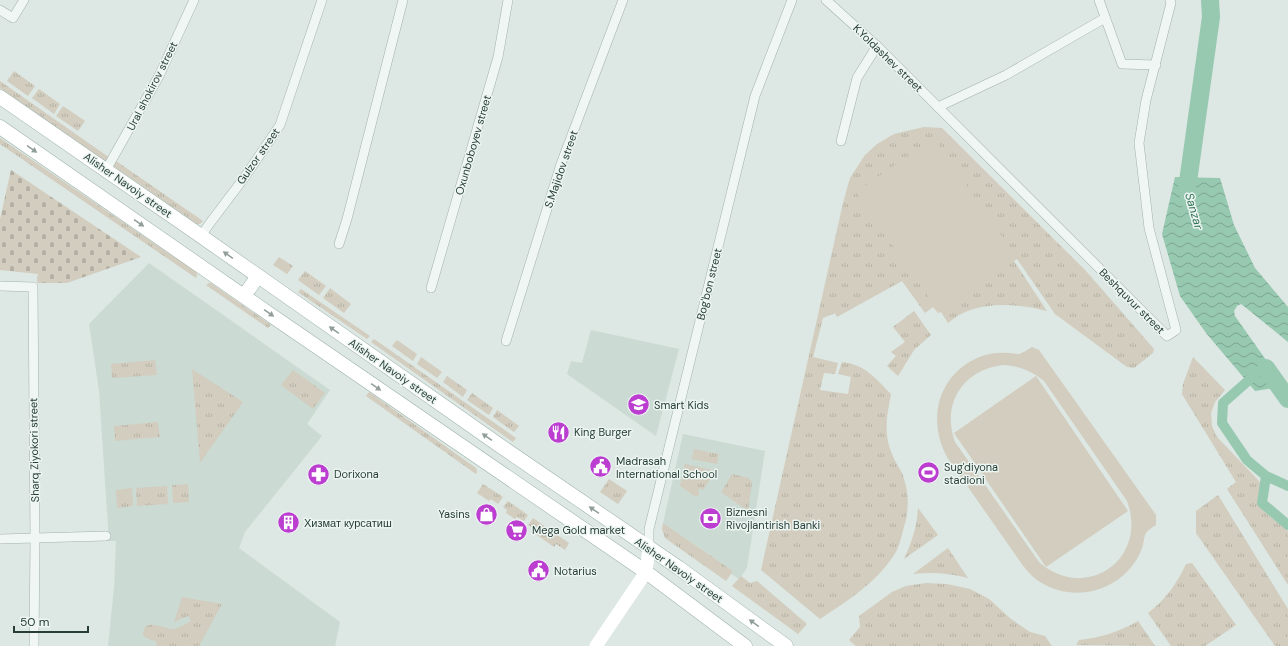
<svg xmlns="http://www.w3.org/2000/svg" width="1288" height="646" font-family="'DM Sans',sans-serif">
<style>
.built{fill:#cbdad3}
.grass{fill:url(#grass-tufts)}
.cemetery{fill:url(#cemetery-stones)}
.pitch{fill:#d2cdbe;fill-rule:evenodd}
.water{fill:url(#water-waves)}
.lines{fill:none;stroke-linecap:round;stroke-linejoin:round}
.canal{stroke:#97c9b1;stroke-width:10}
.river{stroke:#97c9b1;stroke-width:18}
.street-casing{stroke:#a2b1ac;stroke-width:10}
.primary-casing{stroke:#9cb3aa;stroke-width:15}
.street{stroke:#f0f6f4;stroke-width:9}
.secondary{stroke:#fff;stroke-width:13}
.primary{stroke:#fff;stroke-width:14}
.oneway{fill:#929e9a}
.labels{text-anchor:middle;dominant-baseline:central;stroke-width:3;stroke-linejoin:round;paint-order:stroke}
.street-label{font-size:11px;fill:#263e36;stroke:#edf5f2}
.poi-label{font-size:11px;fill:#263e36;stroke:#edf5f2;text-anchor:start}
.water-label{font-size:12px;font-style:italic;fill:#307355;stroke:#edf5f2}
</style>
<defs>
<pattern id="grass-tufts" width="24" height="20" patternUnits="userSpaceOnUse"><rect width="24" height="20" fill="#d2cdbe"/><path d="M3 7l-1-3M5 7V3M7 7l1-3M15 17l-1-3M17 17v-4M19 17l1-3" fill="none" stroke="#b4b1a4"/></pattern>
<pattern id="cemetery-stones" width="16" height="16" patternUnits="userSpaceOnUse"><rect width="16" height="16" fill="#d2cdbe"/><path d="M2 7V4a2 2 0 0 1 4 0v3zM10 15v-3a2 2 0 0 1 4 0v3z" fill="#b4b1a4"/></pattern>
<pattern id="water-waves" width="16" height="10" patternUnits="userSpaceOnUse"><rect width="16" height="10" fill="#97c9b1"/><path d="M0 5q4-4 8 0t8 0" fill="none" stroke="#7ba591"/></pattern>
</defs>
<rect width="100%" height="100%" fill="#dde7e3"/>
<g class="built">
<path d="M149 263 330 390 307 424 322 436 245 532 239 548 340 622 335 646H108L114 588 116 541H109L99 391 89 324Z"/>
<path d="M591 330 679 349 656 436 567 374 571 361 582 363Z"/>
<path d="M683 434 765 451 747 568 739 579 731 574 733 571 663 523Z"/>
</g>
<g class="grass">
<path d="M14 71 35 86 28 96 7 81Z"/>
<path d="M0 81 110 158 107 162 0 88Z"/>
<path d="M39 89 60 104 54 114 32 98Z"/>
<path d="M63 106 85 121 78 131 56 116Z"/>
<path d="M924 127 942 128 1086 271 1154 349 1153 353 1134 368 1127 367 1055 314 1017 259 1014 261 1047 311C1020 304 987 301 961 314 957 316 952 320 948 323L941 312 938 313 933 307 925 313 902 281 837 317 835 313 823 318 813 357 838 363 835 374 824 373 820 390 848 394 851 377 838 374 842 362C866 365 875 378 891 394 887 415 883 434 892 454 895 463 902 470 904 479 909 495 909 511 904 527 902 534 900 543 897 550 879 581 849 600 820 619L761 570 843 203 850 178 865 155 877 144 894 134Z"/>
<path d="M0 138 196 272 197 275 196 278 0 144Z"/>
<path d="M116 161 203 221 200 224H197L112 165Z"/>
<path d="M279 257 293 266 287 274 273 265Z"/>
<path d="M305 271 326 286 319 295 298 280Z"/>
<path d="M209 283H211L271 325 268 328 206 285Z"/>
<path d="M330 288 351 304 344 313 323 298Z"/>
<path d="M301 289 370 336 367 339 298 292Z"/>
<path d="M914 311 931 335 914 350 898 376 887 366 896 356 891 352 905 342 893 327Z"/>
<path d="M374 339 516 438 513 442 371 342Z"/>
<path d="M397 340 417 354 413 361 392 346Z"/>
<path d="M421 357 442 372 437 378 417 364Z"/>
<path d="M1193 357 1225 390 1215 402 1211 413 1212 426 1217 437 1259 481 1262 487 1261 507 1266 513 1288 531V585L1227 489 1236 482 1182 394 1183 384Z"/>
<path d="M155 360 157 375 112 378 111 364Z"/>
<path d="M192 369 243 402 200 463Z"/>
<path d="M293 370 325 393 313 409 281 385Z"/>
<path d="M447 376 467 390 463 397 443 382Z"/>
<path d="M369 392 476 468 477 472 476 474 366 396Z"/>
<path d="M472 393 493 408 489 415 467 400Z"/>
<path d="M497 410 519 426 514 432 493 417Z"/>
<path d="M158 422 160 437 115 441 114 426Z"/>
<path d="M694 449 719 454 717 464 692 459Z"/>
<path d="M685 464 716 471 703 490 700 488 698 492 700 494 696 497 680 486Z"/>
<path d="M732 474 749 478 752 483 748 511 721 492Z"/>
<path d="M609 479 627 491 618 504 600 492Z"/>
<path d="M188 484 189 502 173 503 172 485Z"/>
<path d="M483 484 503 497 498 504 491 499 489 501 477 493Z"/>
<path d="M167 486 168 504 137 506 136 488Z"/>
<path d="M132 488 133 506 117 508 116 490Z"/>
<path d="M1218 495 1288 609V646H1275L1196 533V511Z"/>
<path d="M508 501 528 515 524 521 517 517 515 519 506 513 507 510 503 507Z"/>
<path d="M918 508 938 535 904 559C912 542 917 526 918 508Z"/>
<path d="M533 518 569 543 565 550 556 544 554 547 531 531 533 528 528 525Z"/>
<path d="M663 523 733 571 726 581 665 538 662 529Z"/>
<path d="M948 548 968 578C949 573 932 572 913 574Z"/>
<path d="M1192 563 1236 625 1205 646H1171L1148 613C1165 600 1177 584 1186 564Z"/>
<path d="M741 576 750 583 757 581 807 624 798 634 732 586Z"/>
<path d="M926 583 947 584 970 589 989 599 1011 619 1030 632 1045 636 1052 646H856L849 640 860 627 859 616 892 592 906 586Z"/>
<path d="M182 597 222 604 199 646H156L157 642 146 638 143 635C143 616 164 629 174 629 179 628 187 623 191 621L188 616 174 622Z"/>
<path d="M1138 621 1155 646 1076 645 1079 640C1100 638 1119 632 1138 621Z"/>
</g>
<path class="cemetery" d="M11 170 141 257 67 283H37L38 274 0 270V219Z"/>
<g class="pitch">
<path d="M934 138 1017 258 939 312 856 192Z"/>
<path d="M1032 347 1039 350 1156 515V525C1153 527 1148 530 1146 533 1144 536 1144 543 1142 548 1140 554 1136 561 1132 566 1110 594 1070 601 1040 582 1032 577 1025 569 1019 560L947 457C926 418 939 372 982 356 991 353 1000 352 1010 353 1012 353 1016 354 1019 354 1023 353 1029 349 1032 347ZM1004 365C1020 366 1032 371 1044 381L1127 501C1149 560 1085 603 1039 562L955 442C941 404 963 369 1004 365Z"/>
<path d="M1036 376 1128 511 1046 567 954 433Z"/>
</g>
<path class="water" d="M1175 177 1220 178 1234 225 1255 268 1288 307V342L1245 307 1241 304 1237 306 1234 311 1235 316 1283 384 1276 391 1273 388 1255 391 1206 333 1180 296 1162 234Z"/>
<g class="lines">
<g class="canal">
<path d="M1257 373 1223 403 1222 423 1247 460 1266 476 1262 503 1288 525"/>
<path d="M1266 476 1288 486"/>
</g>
<g class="river">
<path d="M1190 201 1187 189 1211 17 1210 0"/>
<path d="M1266 368 1288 399"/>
</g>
<defs>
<g id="street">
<path d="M826 0 877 46 1167 336 1176 330 1149 228 1139 143 1146 100 1171 3 1170 0"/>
<path d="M1099 0 1122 64 1156 65"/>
<path d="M0 10 13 18 24 0"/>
<path d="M938 107 1006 75 1105 18"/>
<path d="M841 141 857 78 877 46"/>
<path d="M106 170 159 76 194 0"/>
<path d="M201 236 210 223 244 178 280 125 322 0"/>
<path d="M339 244 347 219 403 0"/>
<path d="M0 286 33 287 35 538 34 646"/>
<path d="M431 288 498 57 508 0"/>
<path d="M506 341 561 164 623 0"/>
<path d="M0 539 106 536"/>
<path d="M649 548V529L755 96 792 0"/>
</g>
<g id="primary">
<path d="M0 97 201 236 499 445 679 568 786 646"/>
<path d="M0 127 278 320 646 572 745 646"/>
<path d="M244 296 258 276"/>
</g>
</defs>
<use href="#street" class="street-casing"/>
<use href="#primary" class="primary-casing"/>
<use href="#street" class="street"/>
<path class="secondary" d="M596 646 646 572 649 548"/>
<use href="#primary" class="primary"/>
</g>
<defs><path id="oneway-solid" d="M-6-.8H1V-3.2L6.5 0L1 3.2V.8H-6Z"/></defs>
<g class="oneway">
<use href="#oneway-solid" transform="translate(32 149) rotate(35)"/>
<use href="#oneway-solid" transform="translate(139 223) rotate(35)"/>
<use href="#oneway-solid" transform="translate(228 255) rotate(-145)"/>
<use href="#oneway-solid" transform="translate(269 313) rotate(35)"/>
<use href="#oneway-solid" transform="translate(334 330) rotate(-145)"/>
<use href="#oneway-solid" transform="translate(376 387) rotate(35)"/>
<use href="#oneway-solid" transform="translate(487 437) rotate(-145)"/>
<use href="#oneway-solid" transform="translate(594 510) rotate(-146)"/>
<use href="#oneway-solid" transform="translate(754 623) rotate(-144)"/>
</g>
<defs>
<symbol id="school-disc" viewBox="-11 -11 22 22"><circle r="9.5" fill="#bb3ed1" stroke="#edf5f2"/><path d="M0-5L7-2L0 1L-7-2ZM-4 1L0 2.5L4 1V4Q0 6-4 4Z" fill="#fff"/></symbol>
<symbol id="restaurant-disc" viewBox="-11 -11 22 22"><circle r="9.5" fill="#bb3ed1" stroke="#edf5f2"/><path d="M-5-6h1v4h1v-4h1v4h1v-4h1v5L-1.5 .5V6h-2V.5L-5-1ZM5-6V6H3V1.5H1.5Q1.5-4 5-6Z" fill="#fff"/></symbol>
<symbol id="civic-disc" viewBox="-11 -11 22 22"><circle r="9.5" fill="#bb3ed1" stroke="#edf5f2"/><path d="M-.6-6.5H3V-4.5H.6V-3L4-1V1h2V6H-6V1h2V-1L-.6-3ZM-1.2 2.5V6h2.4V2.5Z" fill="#fff"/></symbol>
<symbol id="stadium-disc" viewBox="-11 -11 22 22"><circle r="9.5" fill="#bb3ed1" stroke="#edf5f2"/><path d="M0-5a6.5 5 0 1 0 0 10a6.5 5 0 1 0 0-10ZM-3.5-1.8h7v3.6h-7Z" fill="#fff"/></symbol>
<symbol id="pharmacy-disc" viewBox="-11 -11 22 22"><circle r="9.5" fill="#bb3ed1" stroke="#edf5f2"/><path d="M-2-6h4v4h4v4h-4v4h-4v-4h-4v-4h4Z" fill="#fff"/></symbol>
<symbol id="shop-disc" viewBox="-11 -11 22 22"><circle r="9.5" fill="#bb3ed1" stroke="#edf5f2"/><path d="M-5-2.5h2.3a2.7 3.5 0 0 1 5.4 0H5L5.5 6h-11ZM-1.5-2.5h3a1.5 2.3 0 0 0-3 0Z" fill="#fff"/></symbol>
<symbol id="bank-disc" viewBox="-11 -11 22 22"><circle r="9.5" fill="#bb3ed1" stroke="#edf5f2"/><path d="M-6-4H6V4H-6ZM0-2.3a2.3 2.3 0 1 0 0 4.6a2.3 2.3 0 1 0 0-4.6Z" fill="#fff"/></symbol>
<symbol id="building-disc" viewBox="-11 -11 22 22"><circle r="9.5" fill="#bb3ed1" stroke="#edf5f2"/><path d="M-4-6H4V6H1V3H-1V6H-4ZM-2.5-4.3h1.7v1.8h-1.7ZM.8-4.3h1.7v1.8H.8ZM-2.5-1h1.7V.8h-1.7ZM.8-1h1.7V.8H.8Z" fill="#fff"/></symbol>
<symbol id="supermarket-disc" viewBox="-11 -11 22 22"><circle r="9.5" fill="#bb3ed1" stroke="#edf5f2"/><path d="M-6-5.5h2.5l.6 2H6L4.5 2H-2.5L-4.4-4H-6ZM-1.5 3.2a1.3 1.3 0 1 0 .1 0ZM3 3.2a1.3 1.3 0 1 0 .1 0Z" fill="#fff"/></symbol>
</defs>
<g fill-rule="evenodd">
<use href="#school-disc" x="626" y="392" width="25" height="25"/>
<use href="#restaurant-disc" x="546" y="420" width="25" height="25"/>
<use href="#civic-disc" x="588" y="454" width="25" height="25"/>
<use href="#stadium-disc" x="916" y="460" width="25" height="25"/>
<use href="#pharmacy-disc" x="306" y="462" width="25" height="25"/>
<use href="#shop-disc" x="474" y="502" width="25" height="25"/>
<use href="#bank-disc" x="698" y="506" width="25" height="25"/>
<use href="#building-disc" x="276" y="510" width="25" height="25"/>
<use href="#supermarket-disc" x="504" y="518" width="25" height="25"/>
<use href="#civic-disc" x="526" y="558" width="25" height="25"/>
</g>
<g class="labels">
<g class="street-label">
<text transform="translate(888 58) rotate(44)">K.Yoldashev street</text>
<text transform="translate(152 86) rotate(-63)">Ural shokirov street</text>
<text transform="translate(473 145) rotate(-74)">Oxunboboyev street</text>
<text transform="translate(258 156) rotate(-55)">Gulzor street</text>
<text transform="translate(561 169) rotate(-71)">S.Majidov street</text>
<text transform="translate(128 185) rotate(35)">Alisher Navoiy street</text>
<text transform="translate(709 284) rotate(-76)">Bog'bon street</text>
<text transform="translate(1132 301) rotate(45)">Beshquvur street</text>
<text transform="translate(393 371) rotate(35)">Alisher Navoiy street</text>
<text transform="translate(34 450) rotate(-91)">Sharq Ziyokori street</text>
<text transform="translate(679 570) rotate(35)">Alisher Navoiy street</text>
</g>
<g class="poi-label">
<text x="654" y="405">Smart Kids</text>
<text x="574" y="432">King Burger</text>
<text x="616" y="461">Madrasah<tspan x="616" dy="13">International School</tspan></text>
<text x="944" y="467">Sug'diyona<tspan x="944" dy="13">stadioni</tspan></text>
<text x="334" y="474">Dorixona</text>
<text x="726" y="512">Biznesni<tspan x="726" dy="13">Rivojlantirish Banki</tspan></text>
<text x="470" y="514" text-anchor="end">Yasins</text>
<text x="304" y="523">Хизмат курсатиш</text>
<text x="532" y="530">Mega Gold market</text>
<text x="554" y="571">Notarius</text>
</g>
<g class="water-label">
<text transform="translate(1194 211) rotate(74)">Sanzar</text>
</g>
</g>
<path d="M14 626v6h74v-6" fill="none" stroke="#263e36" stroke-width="2"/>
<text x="20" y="626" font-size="12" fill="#263e36" stroke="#edf5f2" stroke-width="3" paint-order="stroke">50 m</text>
</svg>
